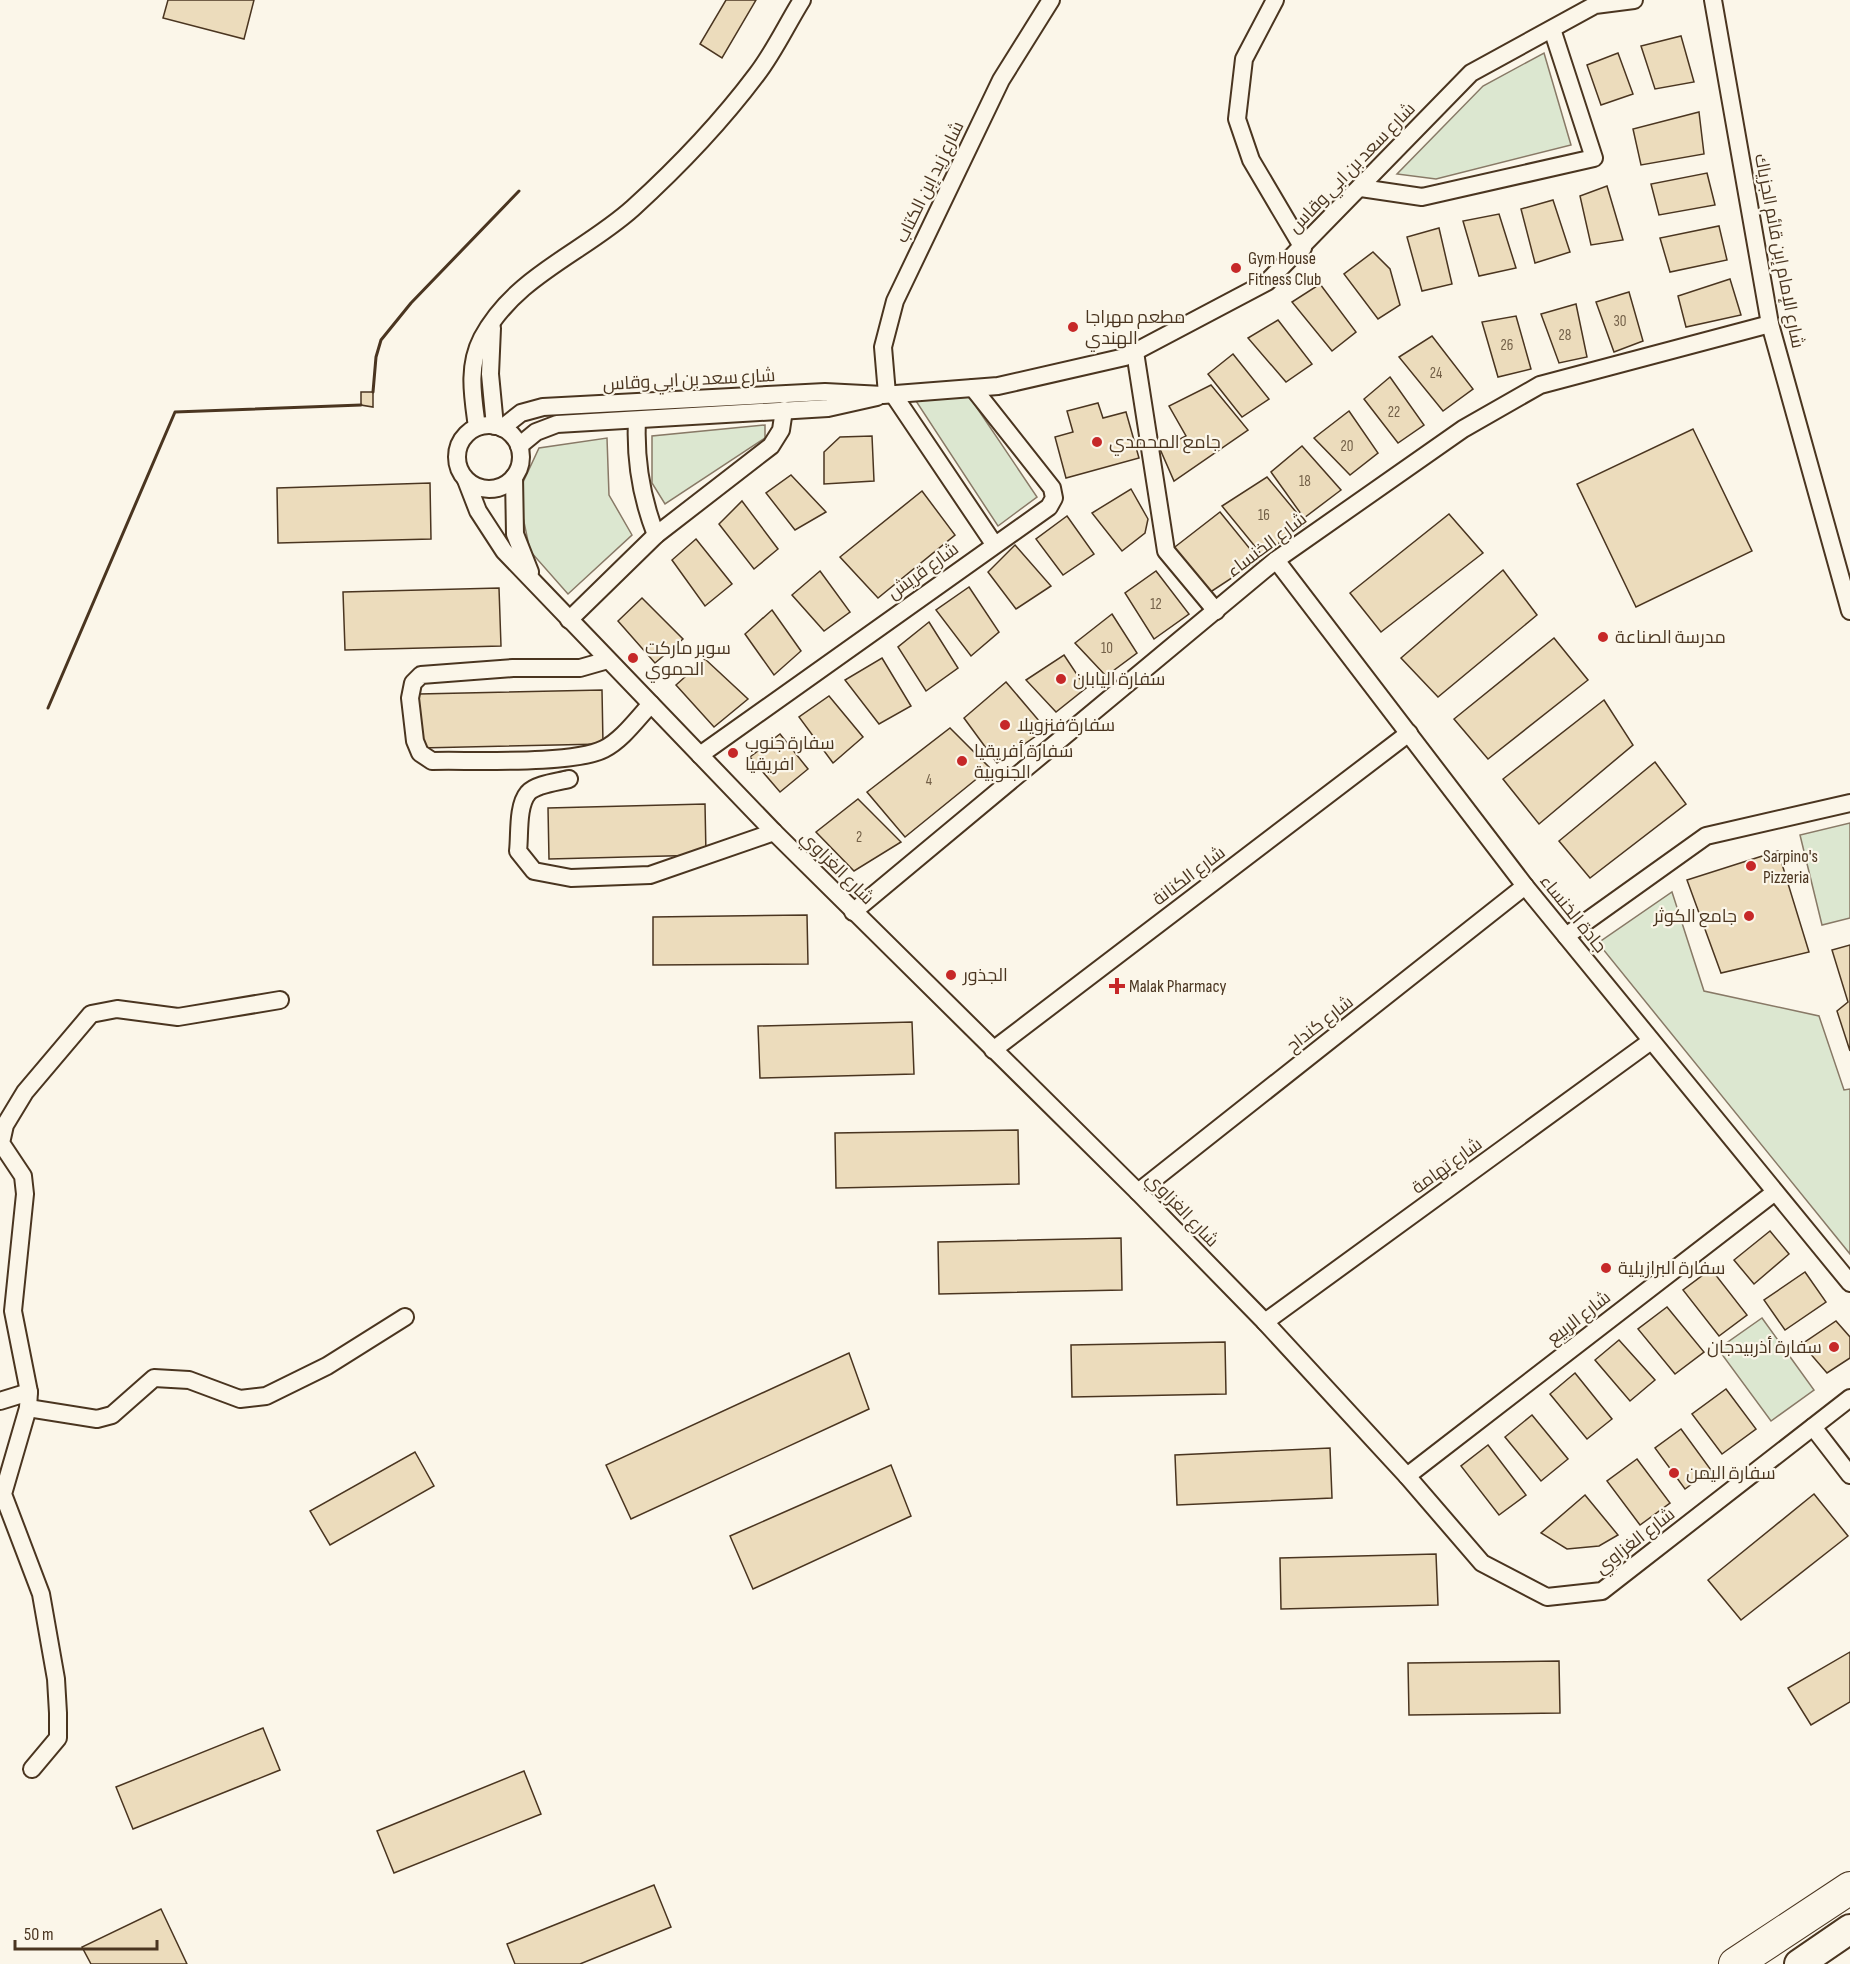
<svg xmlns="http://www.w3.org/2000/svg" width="1850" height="1964" font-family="'Sofia Sans Condensed',Cairo,sans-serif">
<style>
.green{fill:#dce7d0;stroke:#887966;stroke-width:1.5}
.building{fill:#ecdcbc;stroke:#4a3520;stroke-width:1.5}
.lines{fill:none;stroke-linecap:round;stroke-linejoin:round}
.minor-casing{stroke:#4a3520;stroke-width:20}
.trunk-casing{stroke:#4a3520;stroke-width:32}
.motorway-casing{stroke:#4a3520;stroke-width:34}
.minor{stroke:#fbf6e9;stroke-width:16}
.trunk{stroke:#fbf6e9;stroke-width:28}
.motorway{stroke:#fbf6e9;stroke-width:32}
.wall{stroke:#4a3520;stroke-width:3}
.poi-dot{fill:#c62828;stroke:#fbf6e9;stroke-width:2}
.labels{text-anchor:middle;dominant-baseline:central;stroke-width:4.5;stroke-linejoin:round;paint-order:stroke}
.number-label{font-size:15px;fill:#725f47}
.street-label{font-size:18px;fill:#4a3520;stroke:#fbf6e9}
.poi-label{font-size:18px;fill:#4a3520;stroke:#fbf6e9;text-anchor:start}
</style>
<rect width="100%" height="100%" fill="#fbf6e9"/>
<g class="green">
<path d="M1544 53 1571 145 1436 179 1397 174 1483 86Z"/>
<path d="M969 396 1037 497 998 526 914 398Z"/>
<path d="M765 425V438L665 504 652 483V436Z"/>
<path d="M607 438 609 495 632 535 568 594 530 551 518 493 539 448Z"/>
<path d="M1850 823V918L1822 925 1800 835Z"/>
<path d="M1672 892 1704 991 1819 1016 1844 1090 1850 1089V1254L1598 943Z"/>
<path d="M1762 1318 1814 1390 1771 1421 1718 1349Z"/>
</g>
<g class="building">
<path d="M168 0H254L244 39 163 18Z"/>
<path d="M726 0H756L722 58 700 44Z"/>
<path d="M1681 36 1694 82 1655 89 1641 46Z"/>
<path d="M1618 53 1633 94 1601 105 1587 65Z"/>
<path d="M1699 112 1704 154 1641 165 1633 129Z"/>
<path d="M1707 173 1715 205 1659 215 1651 184Z"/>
<path d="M1607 186 1623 240 1591 245 1580 196Z"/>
<path d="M1553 200 1570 252 1535 263 1521 209Z"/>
<path d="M1499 214 1516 268 1479 276 1463 221Z"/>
<path d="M1719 226 1727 260 1670 272 1660 238Z"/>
<path d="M1439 228 1452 284 1422 291 1407 237Z"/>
<path d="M1373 252 1390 269 1400 305 1378 319 1344 274Z"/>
<path d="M1730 279 1741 315 1686 327 1678 296Z"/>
<path d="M1320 284 1356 332 1332 351 1292 302Z"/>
<path d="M1629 292 1643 341 1614 352 1596 302Z"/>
<path d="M1576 304 1587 357 1559 363 1541 314Z"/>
<path d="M1516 316 1531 369 1498 377 1482 322Z"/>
<path d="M1278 320 1312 364 1286 382 1248 338Z"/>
<path d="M1432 336 1473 389 1443 411 1399 357Z"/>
<path d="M1233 354 1269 399 1242 417 1208 374Z"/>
<path d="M1390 377 1424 425 1398 443 1364 399Z"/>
<path d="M1211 385 1248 430 1174 481 1160 449 1186 436 1169 406Z"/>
<path d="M361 392H373V407L361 405Z"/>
<path d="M1098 403 1103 418 1126 412 1139 458 1066 478 1055 437 1073 432 1067 411Z"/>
<path d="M1349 411 1378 453 1350 475 1314 438Z"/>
<path d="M1693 429 1752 551 1636 607 1577 484Z"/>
<path d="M872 436 874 481 824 484V452L840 437Z"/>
<path d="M1302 446 1341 490 1304 518 1271 472Z"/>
<path d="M791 475 826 512 795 530 766 493Z"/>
<path d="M1267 477 1306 524 1262 555 1222 506Z"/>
<path d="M430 483 431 539 278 543 277 488Z"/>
<path d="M1131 489 1148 519 1145 533 1122 551 1092 513Z"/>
<path d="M922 491 955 535 878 598 840 557Z"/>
<path d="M742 501 778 549 754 569 719 524Z"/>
<path d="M1220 512 1259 560 1209 593 1171 550Z"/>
<path d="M1449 514 1483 553 1381 632 1350 593Z"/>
<path d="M1067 516 1094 554 1063 575 1036 539Z"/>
<path d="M696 539 732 584 705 606 672 560Z"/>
<path d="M1015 545 1051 586 1016 609 988 572Z"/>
<path d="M1503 570 1537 615 1438 697 1401 658Z"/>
<path d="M820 571 850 612 824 631 792 595Z"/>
<path d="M1156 571 1189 614 1154 639 1125 593Z"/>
<path d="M969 587 999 632 971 656 936 610Z"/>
<path d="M499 588 501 646 345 650 343 592Z"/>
<path d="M642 598 683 639 655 663 618 621Z"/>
<path d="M772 610 801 651 774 675 745 634Z"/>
<path d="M1112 614 1137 653 1106 676 1075 643Z"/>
<path d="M929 622 958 668 926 691 898 647Z"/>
<path d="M1554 638 1588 680 1488 759 1454 719Z"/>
<path d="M1064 655 1086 688 1056 712 1026 680Z"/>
<path d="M882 658 911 706 879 724 845 680Z"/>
<path d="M705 659 748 699 714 727 676 685Z"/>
<path d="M1006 682 1046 729 997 763 964 718Z"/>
<path d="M602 690 603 744 420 748 419 694Z"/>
<path d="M829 696 863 737 833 763 799 717Z"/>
<path d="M1604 700 1633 745 1539 824 1503 779Z"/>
<path d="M950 728 990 768 905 837 867 792Z"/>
<path d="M780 734 808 769 780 792 750 757Z"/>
<path d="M1655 762 1686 804 1590 878 1559 841Z"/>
<path d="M858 799 901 842 854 871 816 832Z"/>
<path d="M705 804 706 855 549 859 548 808Z"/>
<path d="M1778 851 1809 952 1721 973 1687 880Z"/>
<path d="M807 915 808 964 653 965V917Z"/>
<path d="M1850 945V1051L1837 1011 1848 1002 1832 950Z"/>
<path d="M912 1022 914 1074 760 1078 758 1026Z"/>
<path d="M1018 1130 1019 1184 836 1188 835 1133Z"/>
<path d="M1770 1231 1789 1254 1754 1284 1734 1260Z"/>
<path d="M1121 1238 1122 1290 939 1294 938 1242Z"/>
<path d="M1711 1269 1747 1315 1719 1336 1683 1290Z"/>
<path d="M1805 1272 1826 1302 1785 1330 1764 1300Z"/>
<path d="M1667 1307 1704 1352 1675 1374 1638 1329Z"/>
<path d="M1836 1321 1850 1337V1358L1827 1373 1802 1344Z"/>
<path d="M1619 1340 1655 1380 1630 1401 1595 1360Z"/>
<path d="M1225 1342 1226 1394 1072 1397 1071 1345Z"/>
<path d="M849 1353 869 1409 631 1519 606 1465Z"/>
<path d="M1575 1373 1612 1419 1587 1439 1550 1394Z"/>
<path d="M1726 1389 1756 1429 1722 1454 1692 1414Z"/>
<path d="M1532 1415 1568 1459 1541 1481 1505 1437Z"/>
<path d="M1681 1429 1711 1470 1685 1489 1655 1448Z"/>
<path d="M1488 1445 1526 1495 1499 1515 1461 1466Z"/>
<path d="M1330 1448 1332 1498 1177 1505 1175 1455Z"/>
<path d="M415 1452 434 1486 330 1545 310 1511Z"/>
<path d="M1637 1459 1670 1503 1640 1525 1607 1481Z"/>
<path d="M891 1465 911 1516 753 1589 730 1536Z"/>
<path d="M1814 1494 1848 1536 1741 1620 1708 1580Z"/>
<path d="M1585 1495 1618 1535 1599 1546 1567 1549 1541 1533Z"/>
<path d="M1436 1554 1438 1605 1281 1609 1280 1558Z"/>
<path d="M1850 1652V1702L1811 1725 1788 1688Z"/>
<path d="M1559 1661 1560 1713 1409 1715 1408 1663Z"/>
<path d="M263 1728 280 1770 133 1829 116 1787Z"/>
<path d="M524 1771 541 1814 394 1873 377 1831Z"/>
<path d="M654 1885 671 1927 580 1964H515L507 1944Z"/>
<path d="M161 1909 187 1964H91L82 1947Z"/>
</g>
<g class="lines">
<defs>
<g id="minor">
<path d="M1275 0 1244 59 1237 119 1251 160 1303 248"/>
<path d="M1713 0 1770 324 1850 611"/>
<path d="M1361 188 1422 197 1594 158 1552 29"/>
<path d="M492 328 490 374 495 426"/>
<path d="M1135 352 1166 551 1216 611"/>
<path d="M887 394 883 347 895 301 1001 80 1051 0"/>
<path d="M893 394 994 544"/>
<path d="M637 420C635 461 641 497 656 535"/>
<circle cx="489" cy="457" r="32"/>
<path d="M477 427C473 397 467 367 482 338 515 276 583 253 633 208 677 168 721 122 757 74 774 52 787 24 802 0"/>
<path d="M502 428 521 413 543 407 825 392 883 395 998 386 1125 357 1267 282 1471 73 1595 5 1634 0"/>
<path d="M519 446 536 432 557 424 828 408 877 397"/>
<path d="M514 477 515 534 530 572"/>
<path d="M466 480 478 511 504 551 774 832 1138 1192 1265 1322 1407 1476 1482 1563 1547 1597 1602 1591 1850 1398"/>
<path d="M1276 560 1525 886 1850 1283"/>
<path d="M569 620 656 535 771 446 781 430 784 410"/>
<path d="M608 660 580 668H513L421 675 413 683 410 698 415 741 420 753 432 761C472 760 572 765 604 749 622 740 637 719 651 704"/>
<path d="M700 755 1049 507 1054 498 1052 488 973 388"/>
<path d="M569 779C558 782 536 784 528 793 517 806 520 835 518 851L534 871 571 878 650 875 774 832"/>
<path d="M853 912 1276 560 1463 429 1540 385 1770 324"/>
<path d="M1566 936 1706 836 1850 803"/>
<path d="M993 1050 1409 733"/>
<path d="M1138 1192 1525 886"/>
<path d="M1265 1322 1651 1041"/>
<path d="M0 1401 29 1392"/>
<path d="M28 1408 97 1419 112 1415 154 1378 189 1380 240 1399 266 1396 327 1366 405 1317"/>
<path d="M1813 1427 1850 1475"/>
<path d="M1407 1476 1775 1192"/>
<path d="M32 1769 58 1738V1713L56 1679 41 1594 3 1494 28 1408 29 1392 13 1311 25 1194 23 1176 1 1143 5 1125 25 1092 91 1014 117 1009 178 1017 280 1000"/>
</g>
<path id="trunk" d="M1799 1964 1850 1929"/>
<path id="motorway" d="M1735 1964 1850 1888"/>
</defs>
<use href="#minor" class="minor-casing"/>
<use href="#trunk" class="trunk-casing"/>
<use href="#motorway" class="motorway-casing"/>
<use href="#minor" class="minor"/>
<use href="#trunk" class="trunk"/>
<use href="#motorway" class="motorway"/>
<g class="wall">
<path d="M373 392 376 357 381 340 411 303 519 191"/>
<path d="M48 708 175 412 361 405"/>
</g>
</g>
<g class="poi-dot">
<circle cx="1236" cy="268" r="6"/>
<circle cx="1073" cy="327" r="6"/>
<circle cx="1097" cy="442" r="6"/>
<circle cx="1603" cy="637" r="6"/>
<circle cx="633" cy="658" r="6"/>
<circle cx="1061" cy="679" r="6"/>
<circle cx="1005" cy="725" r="6"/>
<circle cx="733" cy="753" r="6"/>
<circle cx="962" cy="761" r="6"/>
<circle cx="1751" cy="866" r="6"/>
<circle cx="1749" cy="916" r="6"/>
<circle cx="951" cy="975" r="6"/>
<path d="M1114 977h6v6h6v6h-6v6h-6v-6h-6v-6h6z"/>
<circle cx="1606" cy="1268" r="6"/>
<circle cx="1834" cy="1347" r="6"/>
<circle cx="1674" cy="1473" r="6"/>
</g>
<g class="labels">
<g class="number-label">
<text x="1620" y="321">30</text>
<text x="1565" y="335">28</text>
<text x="1507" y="345">26</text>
<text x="1436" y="373">24</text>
<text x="1394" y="412">22</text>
<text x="1347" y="446">20</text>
<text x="1305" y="481">18</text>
<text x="1264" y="515">16</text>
<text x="1156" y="604">12</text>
<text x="1107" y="648">10</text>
<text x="929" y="780">4</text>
<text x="859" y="837">2</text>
</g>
<g class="street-label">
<text transform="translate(1352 168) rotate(-46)">شارع سعد بن ابي وقاس</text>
<text transform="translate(930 182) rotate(-64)">شارع زيد إبن الكتاب</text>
<text transform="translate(1779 251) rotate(79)">شارع الإمام إبن قائم الجزياك</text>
<text transform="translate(689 380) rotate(-3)">شارع سعد بن ابي وقاس</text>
<text transform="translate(1267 545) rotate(-37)">شارع الخنساء</text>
<text transform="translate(923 571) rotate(-36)">شارع قريش</text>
<text transform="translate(837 868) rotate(45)">شارع الغزاوي</text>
<text transform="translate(1189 876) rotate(-37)">شارع الكنانة</text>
<text transform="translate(1573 914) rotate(51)">جادة الخنساء</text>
<text transform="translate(1320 1024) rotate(-38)">شارع كنداح</text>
<text transform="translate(1447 1166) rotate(-36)">شارع تهامة</text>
<text transform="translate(1182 1210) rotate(46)">شارع الغزاوي</text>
<text transform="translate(1579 1318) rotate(-38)">شارع الربيع</text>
<text transform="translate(1635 1541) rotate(-38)">شارع الغزاوي</text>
</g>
<g class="poi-label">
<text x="1248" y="258">Gym House<tspan x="1248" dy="21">Fitness Club</tspan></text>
<text x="1085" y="317">مطعم مهراجا<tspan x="1085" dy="21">الهندي</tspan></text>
<text x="1109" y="442">جامع المحمدي</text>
<text x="1615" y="637">مدرسة الصناعة</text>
<text x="645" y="648">سوبر ماركت<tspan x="645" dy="21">الحموي</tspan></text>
<text x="1073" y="679">سفارة اليابان</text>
<text x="1017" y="725">سفارة فنزويلا</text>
<text x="745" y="743">سفارة جنوب<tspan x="745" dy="21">افريقيا</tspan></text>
<text x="974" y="751">سفارة أفريقيا<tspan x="974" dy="21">الجنوبية</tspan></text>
<text x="1763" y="856">Sarpino's<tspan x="1763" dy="21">Pizzeria</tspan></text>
<text x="1737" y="916" text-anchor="end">جامع الكوثر</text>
<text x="963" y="975">الجذور</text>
<text x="1129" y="986">Malak Pharmacy</text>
<text x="1618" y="1268">سفارة البرازيلية</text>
<text x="1822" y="1347" text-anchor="end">سفارة أذربيدجان</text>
<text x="1686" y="1473">سفارة اليمن</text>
</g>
</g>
<path d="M15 1940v9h142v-9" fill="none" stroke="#4a3520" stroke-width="3"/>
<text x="24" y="1940" font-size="18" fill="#4a3520" stroke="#fbf6e9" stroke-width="4.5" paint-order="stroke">50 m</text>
</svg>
